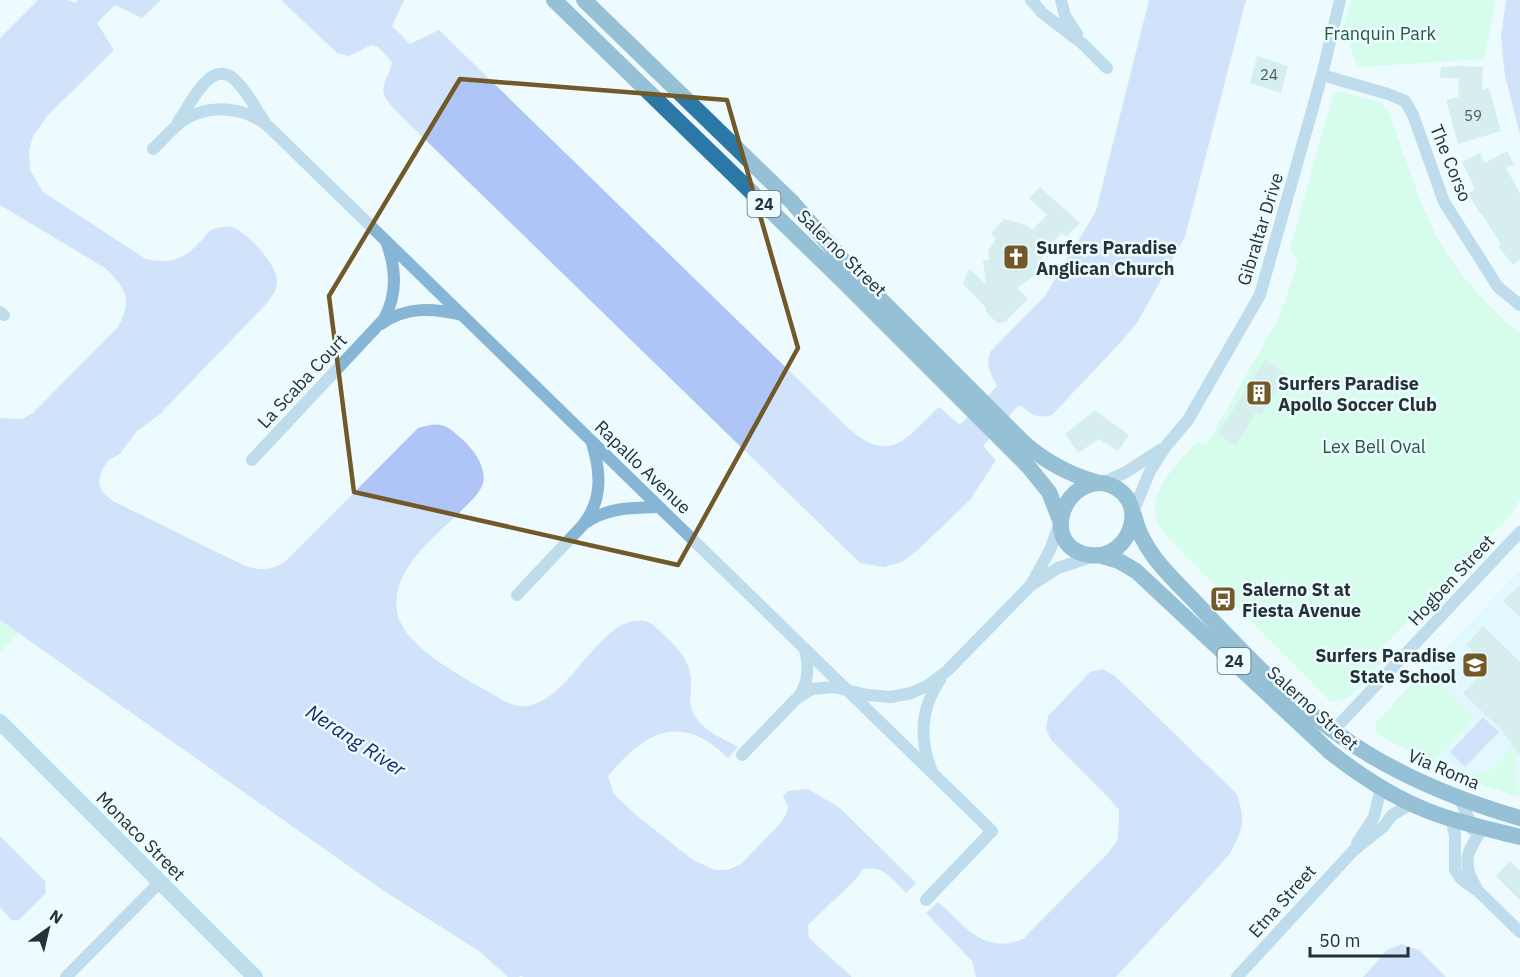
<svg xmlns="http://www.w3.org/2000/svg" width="1520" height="977" font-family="'IBM Plex Sans',sans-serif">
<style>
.built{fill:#d3f7ff}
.green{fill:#bbfcd8}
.water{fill:#afc5f7}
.building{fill:#baded9}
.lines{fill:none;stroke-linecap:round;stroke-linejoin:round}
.minor{stroke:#86b5d6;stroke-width:12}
.tertiary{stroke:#86b5d6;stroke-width:16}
.primary{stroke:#2b78a7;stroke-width:16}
.marked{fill:none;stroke:#72592a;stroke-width:4.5;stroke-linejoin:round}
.labels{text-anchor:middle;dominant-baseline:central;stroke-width:5;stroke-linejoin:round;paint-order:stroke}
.number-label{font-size:15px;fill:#4a5c5e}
.shield{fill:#edfbfe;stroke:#606e71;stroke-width:1.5}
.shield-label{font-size:16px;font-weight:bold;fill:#243135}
.park-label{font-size:18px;fill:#235b40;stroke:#edfbfe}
.street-label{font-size:18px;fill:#243135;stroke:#edfbfe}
.poi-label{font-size:18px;font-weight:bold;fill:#243135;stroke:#edfbfe;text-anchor:start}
.water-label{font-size:20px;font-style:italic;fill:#152a6f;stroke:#edfbfe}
</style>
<rect width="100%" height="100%" fill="#edfbfe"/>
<path class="built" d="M1520 570V797L1460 777 1431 764 1376 733V722Z"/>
<g class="green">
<path d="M1351 0H1496L1484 59 1358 67 1343 30Z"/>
<path d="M1338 91 1380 102 1388 111C1405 155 1418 203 1441 244 1460 277 1491 310 1520 334V500L1512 513 1375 655 1382 663 1348 698 1331 702 1163 532C1161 528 1158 524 1157 519 1147 491 1181 459 1198 441L1206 446 1279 317 1298 263 1290 249 1333 95Z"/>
<path d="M0 620 19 633 0 653Z"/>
<path d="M1426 670 1475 717 1431 764 1376 733V722Z"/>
<path d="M1514 730 1520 731 1516 761 1518 762 1513 780 1518 789 1519 797 1460 777 1492 770 1510 749Z"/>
</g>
<g class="water">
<path d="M38 0H67L75 3 78 0H161L142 18 115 5 97 23 114 50 48 115 33 136 29 152 30 170 43 192 146 259C171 264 183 260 200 242 204 238 208 231 213 229 218 227 227 226 232 227 247 232 279 266 277 283 277 290 271 297 267 303L160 414 136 432 120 454 109 460 102 470 99 482 102 492 113 501 245 566C263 571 270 571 286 561L418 428C440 421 446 424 462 439 473 449 487 467 483 483 480 493 471 501 464 508 437 536 391 567 397 611 402 649 475 683 506 702 514 705 524 708 532 705 575 693 601 614 645 621 652 622 657 629 663 634 676 646 690 661 691 679 692 695 686 704 697 719 706 732 724 739 738 747L728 758C681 712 646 731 608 776L614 794 636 815 693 860 715 870H728L741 864 778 826 786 815 788 807 783 796 788 791 808 789 840 808 916 883 906 893C892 879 884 865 863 869L856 879 808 925 809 938 852 977H523L521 975 519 977H508L479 951 384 891 0 620V418L22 419 33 413 118 327C133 300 126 288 105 268L0 205V38Z"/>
<path d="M281 0H404L392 26 410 44 439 30 847 427C891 466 905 439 939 407L960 425 997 386C990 372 985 366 991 351L1045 296 1096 211 1149 0H1246L1185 237 1137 323 1120 343 1052 415C1038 419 1032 415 1021 406H1018L983 446 996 460 970 500 919 549 902 562 884 567 860 563 402 117C394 108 380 98 384 85 386 77 391 71 392 62L378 47 371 45 349 56 337 53Z"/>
<path d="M1506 0H1520V134L1505 76 1501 38Z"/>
<path d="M1102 669 1115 676 1237 794C1246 823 1243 829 1229 855L1116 977H976L972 961 926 913 938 902C966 926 983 955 1023 939L1108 853 1118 840 1119 810 1108 797 1051 740 1046 729 1048 716 1090 672Z"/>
<path d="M1483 717 1499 732 1465 767 1450 752Z"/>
<path d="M0 836 45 881 46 893 19 920H11L0 907Z"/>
<path d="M1402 944 1419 950 1446 977H1363L1387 950Z"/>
</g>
<g class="building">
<path d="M1257 56 1288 66 1281 93 1250 83Z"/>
<path d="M1459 66 1483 67 1482 90 1489 88 1501 131 1458 144 1446 100 1458 97 1459 78H1440L1441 67Z"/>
<path d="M1507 151 1514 164 1506 168 1520 193V259L1513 265 1498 246 1501 244 1481 213 1480 214 1468 193 1475 189 1462 162 1480 153 1485 163Z"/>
<path d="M1040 187 1080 223 1066 237 1062 233 1044 251 1038 273 1017 288 1028 299 1005 322 997 323 985 311 986 308 963 284 969 269 986 284 983 261 989 260 988 251 996 239 991 234 1004 219 1026 225 1032 230 1047 215 1029 198Z"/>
<path d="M1265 360 1286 375 1261 415 1256 412 1236 445 1218 434Z"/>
<path d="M1095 410 1129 435 1118 451 1099 439 1078 453 1065 434Z"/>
<path d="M1520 585V617L1503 601Z"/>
<path d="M1483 626 1520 662V755L1503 732 1463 693 1488 667 1466 645Z"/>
<path d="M1510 861 1520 870V900L1496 876Z"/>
</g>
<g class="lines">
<g class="minor">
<path d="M1031 0 1040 10"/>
<path d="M1061 0 1065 16 1077 34"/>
<path d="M1041 12 1083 44 1107 68"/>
<path d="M1322 75 1388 94 1405 101 1413 115 1444 202 1498 287 1520 305"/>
<path d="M178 122C190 106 211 54 237 82 248 93 255 108 264 121"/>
<path d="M153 149C163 140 172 128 184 120 211 103 247 107 270 128L992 831 926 900"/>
<path d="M0 312 4 315"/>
<path d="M381 324C407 306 433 308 462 315"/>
<path d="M252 460 384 319C398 294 396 269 387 244"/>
<path d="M1102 483 1126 472 1160 450"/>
<path d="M1133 512 1150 471 1166 446 1188 420 1260 295 1322 75 1340 0"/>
<path d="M585 523C608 507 632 508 658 507"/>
<path d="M1032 583 1050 550 1060 522"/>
<path d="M517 595 582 526C603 501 601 472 592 443"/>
<path d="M799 696C809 682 809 666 805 650"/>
<path d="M1333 731 1520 532"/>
<path d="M742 755 796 699 812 689 834 687 868 695 891 697 911 693 927 686 947 671 1030 586 1058 568 1094 556"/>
<path d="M931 769C919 738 921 708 940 680"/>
<path d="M1459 798 1472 825V829"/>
<path d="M1451 819 1455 835V870L1461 879 1479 892 1520 932"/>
<path d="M1357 843 1374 817 1381 788"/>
<path d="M1477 889C1461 862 1466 853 1483 828"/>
<path d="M66 977 160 882"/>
<path d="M1237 977 1354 850 1384 826 1392 815 1411 804"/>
</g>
<path class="tertiary" d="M0 722 255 977"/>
<g class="primary">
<path d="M554 0 845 283 1028 466 1049 492 1060 520"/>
<path d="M584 0 792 202 854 273 1024 443C1047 463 1070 475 1099 483"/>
<path d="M1102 483C1154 493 1132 562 1089 555 1042 548 1059 482 1102 483Z"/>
<path d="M1134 515C1142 553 1174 579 1199 606 1241 651 1285 697 1335 732 1391 773 1454 799 1520 818"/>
<path d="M1099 555 1119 561 1136 571 1330 752C1363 778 1398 801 1439 815 1465 824 1493 830 1520 837"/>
</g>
</g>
<path d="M0 0H1520V977H0ZM460 79 727 100 798 348 678 565 354 492 329 296Z" fill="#edfbfe" fill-opacity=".55" fill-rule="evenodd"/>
<path class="marked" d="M460 79 727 100 798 348 678 565 354 492 329 296Z"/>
<defs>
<symbol id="church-square" viewBox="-11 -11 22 22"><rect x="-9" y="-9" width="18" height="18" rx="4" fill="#72592a" stroke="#edfbfe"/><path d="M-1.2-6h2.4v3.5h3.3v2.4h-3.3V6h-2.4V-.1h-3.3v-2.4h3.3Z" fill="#fff"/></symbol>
<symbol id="building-square" viewBox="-11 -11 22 22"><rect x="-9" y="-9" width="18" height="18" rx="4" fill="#72592a" stroke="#edfbfe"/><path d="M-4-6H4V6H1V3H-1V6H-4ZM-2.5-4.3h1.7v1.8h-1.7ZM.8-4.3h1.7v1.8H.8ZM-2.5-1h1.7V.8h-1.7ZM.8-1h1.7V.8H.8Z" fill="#fff"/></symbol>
<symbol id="bus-square" viewBox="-11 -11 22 22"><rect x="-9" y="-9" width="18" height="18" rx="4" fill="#72592a" stroke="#edfbfe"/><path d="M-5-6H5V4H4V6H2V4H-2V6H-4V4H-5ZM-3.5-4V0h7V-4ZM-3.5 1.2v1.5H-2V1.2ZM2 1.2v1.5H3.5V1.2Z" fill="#fff"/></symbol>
<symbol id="school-square" viewBox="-11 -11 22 22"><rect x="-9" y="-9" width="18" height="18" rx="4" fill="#72592a" stroke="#edfbfe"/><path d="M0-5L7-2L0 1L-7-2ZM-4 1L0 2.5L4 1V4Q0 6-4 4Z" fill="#fff"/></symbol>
</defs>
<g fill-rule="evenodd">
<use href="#church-square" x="1001" y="242" width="30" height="30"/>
<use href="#building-square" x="1244" y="378" width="30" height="30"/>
<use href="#bus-square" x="1208" y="584" width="30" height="30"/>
<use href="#school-square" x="1460" y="650" width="30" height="30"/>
</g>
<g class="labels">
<g class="number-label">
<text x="1269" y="74">24</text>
<text x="1473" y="115">59</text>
</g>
<g class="shield">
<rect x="747.5" y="191" width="33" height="26" rx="4.5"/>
<rect x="1217.5" y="648" width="33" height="26" rx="4.5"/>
</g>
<g class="shield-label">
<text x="764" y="204">24</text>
<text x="1234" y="661">24</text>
</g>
<g class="park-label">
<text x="1380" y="33">Franquin Park</text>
<text x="1374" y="446">Lex Bell Oval</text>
</g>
<g class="street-label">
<text transform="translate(1451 163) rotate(68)">The Corso</text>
<text transform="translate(1260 229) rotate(-73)">Gibraltar Drive</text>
<text transform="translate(842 253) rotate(44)">Salerno Street</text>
<text transform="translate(302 381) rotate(-47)">La Scaba Court</text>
<text transform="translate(643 467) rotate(44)">Rapallo Avenue</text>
<text transform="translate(1451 580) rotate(-47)">Hogben Street</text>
<text transform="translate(1313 708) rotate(42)">Salerno Street</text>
<text transform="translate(1444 769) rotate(23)">Via Roma</text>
<text transform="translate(141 836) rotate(45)">Monaco Street</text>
<text transform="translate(1282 901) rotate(-48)">Etna Street</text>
</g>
<g class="poi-label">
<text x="1036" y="247">Surfers Paradise<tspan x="1036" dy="21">Anglican Church</tspan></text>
<text x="1278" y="383">Surfers Paradise<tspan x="1278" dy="21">Apollo Soccer Club</tspan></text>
<text x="1242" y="589">Salerno St at<tspan x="1242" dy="21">Fiesta Avenue</tspan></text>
<text x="1456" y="655" text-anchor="end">Surfers Paradise<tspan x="1456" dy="21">State School</tspan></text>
</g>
<g class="water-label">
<text transform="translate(356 740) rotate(33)">Nerang River</text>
</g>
</g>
<g transform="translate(48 929) rotate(34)" stroke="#edfbfe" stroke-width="4.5" paint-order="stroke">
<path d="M0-4.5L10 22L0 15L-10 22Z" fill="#243135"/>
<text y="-9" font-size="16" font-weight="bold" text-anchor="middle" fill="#243135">N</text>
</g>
<path d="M1310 947v9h98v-9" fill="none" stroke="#243135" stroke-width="3"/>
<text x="1319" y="947" font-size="18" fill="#243135" stroke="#edfbfe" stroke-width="4.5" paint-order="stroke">50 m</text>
</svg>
